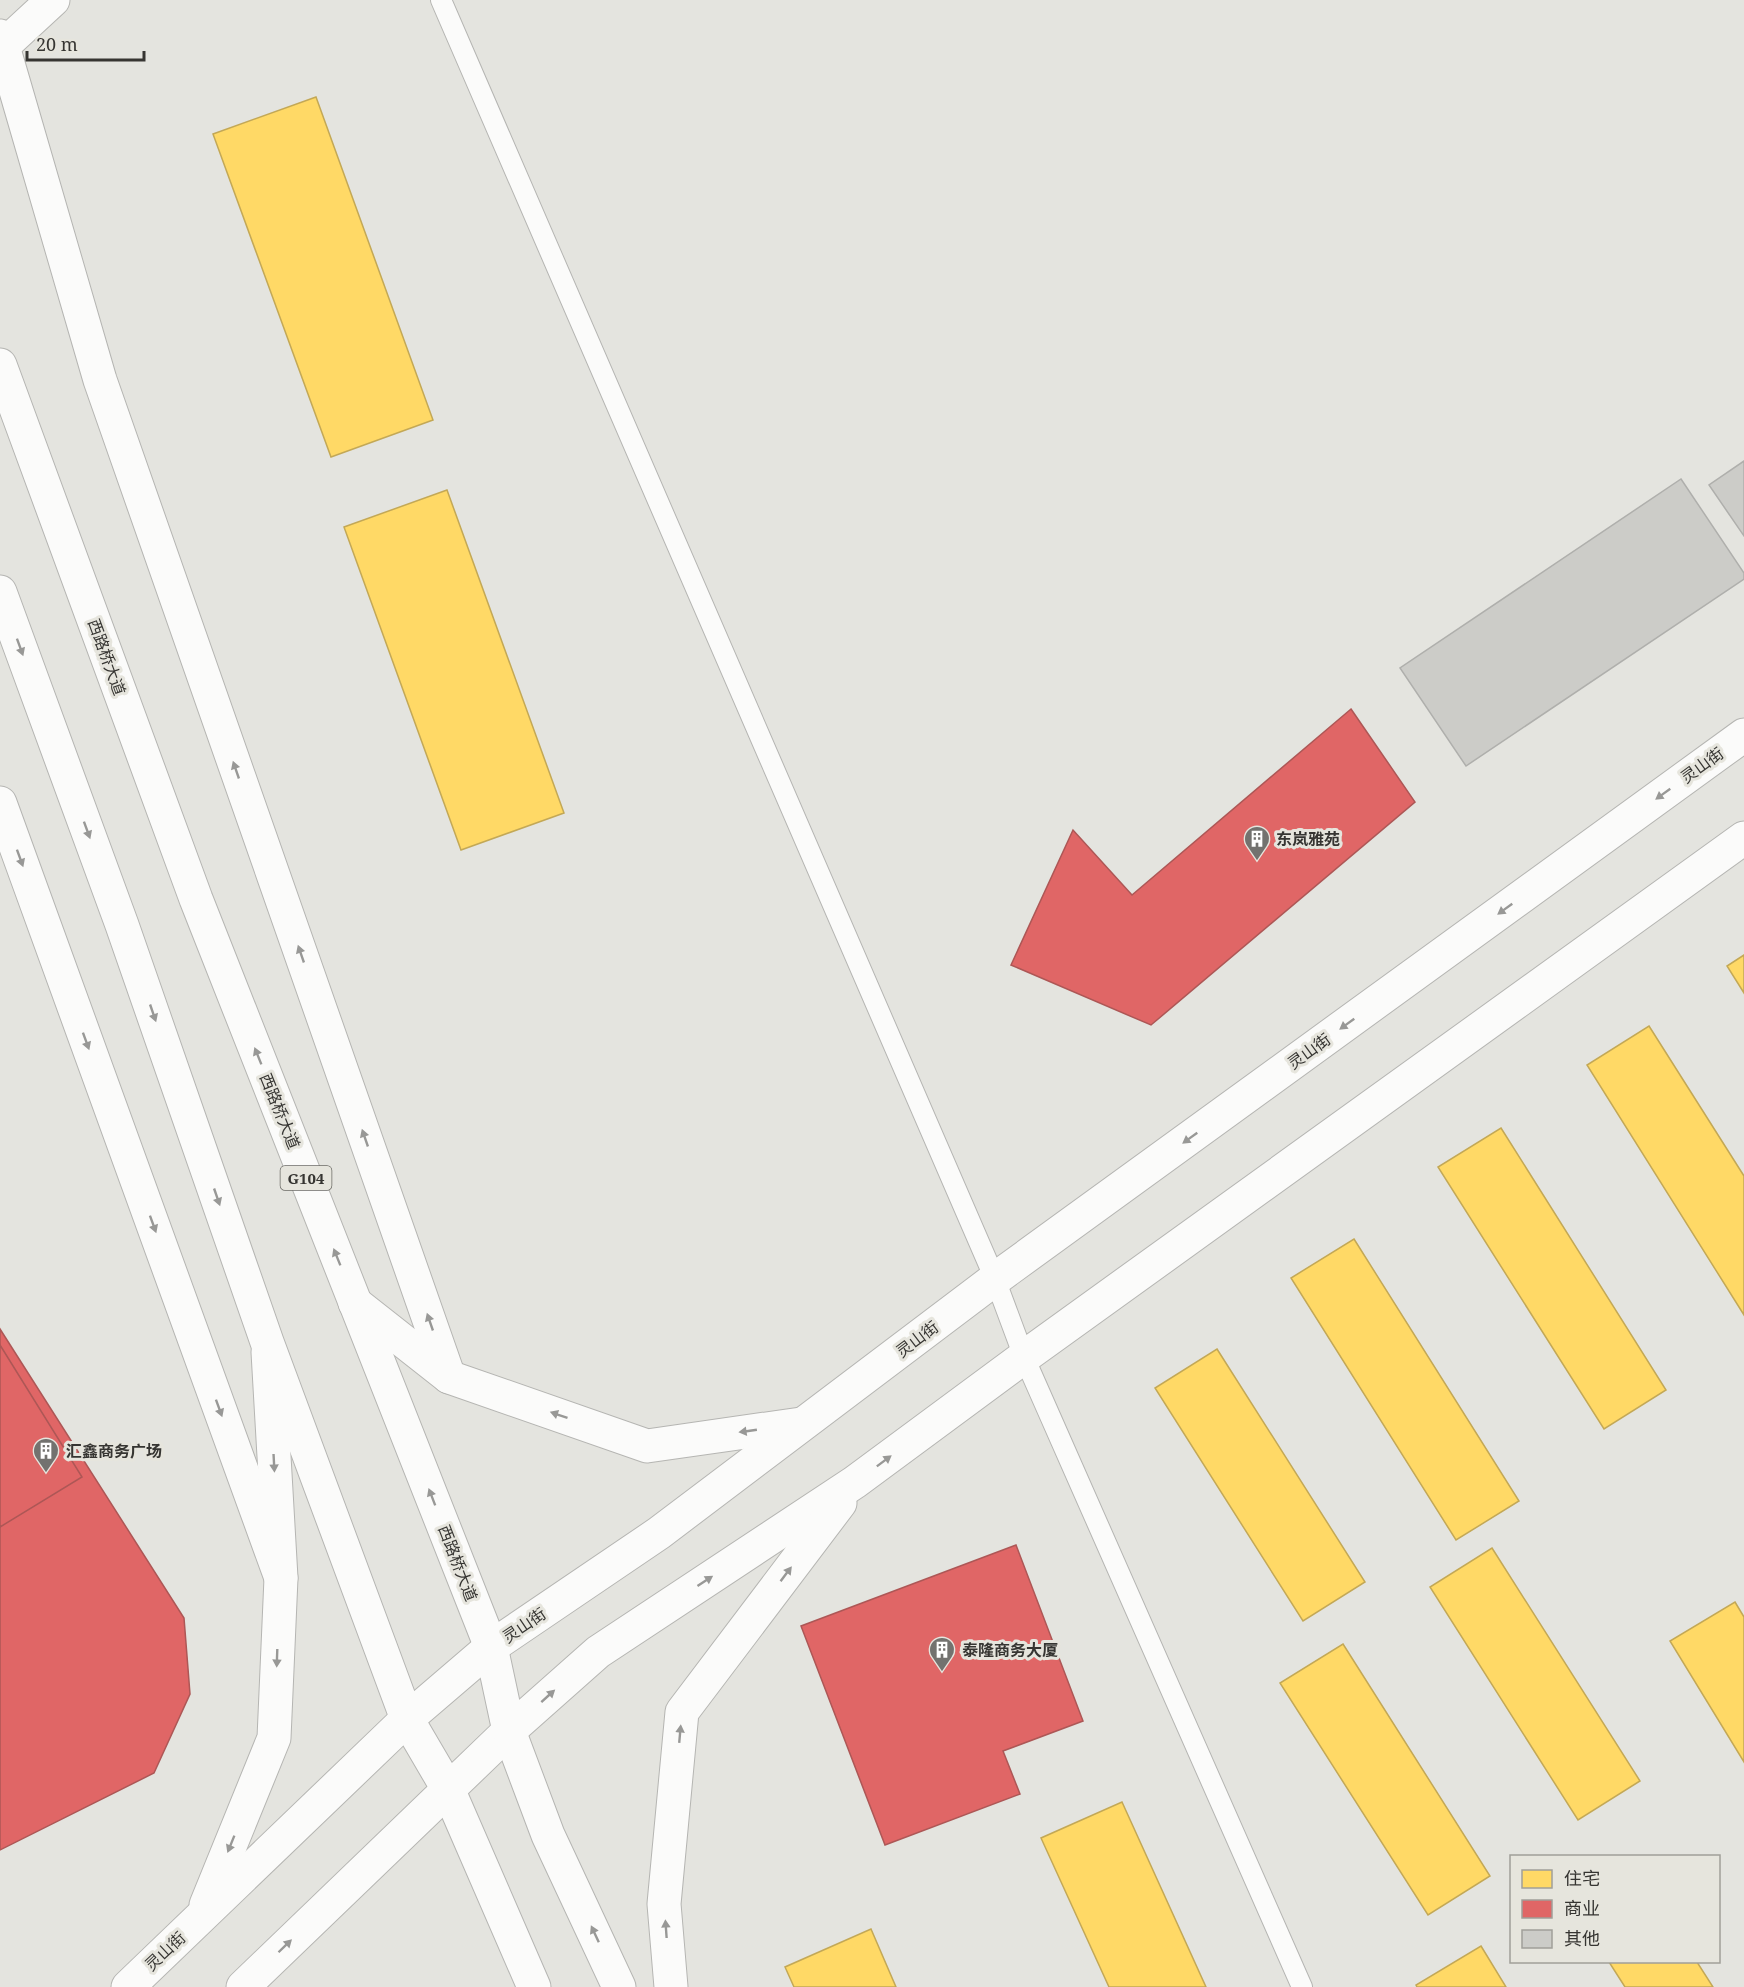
<svg xmlns="http://www.w3.org/2000/svg" width="1744" height="1987" font-family="'Noto Serif','Noto Sans SC',serif">
<style>
.homes{fill:#ffd966;stroke:#c3a856;stroke-width:1.5}
.shops{fill:#e06666;stroke:#ad5756;stroke-width:1.5}
.building{fill:#ccccc8;stroke:#afafac;stroke-width:1.5}
.lines{fill:none;stroke-linecap:round;stroke-linejoin:round}
.service-casing{stroke:#b5b5b2;stroke-width:22}
.tertiary-casing{stroke:#b5b5b2;stroke-width:35}
.secondary-casing{stroke:#b5b5b2;stroke-width:35}
.primary-casing{stroke:#b5b5b2;stroke-width:35}
.service{stroke:#fbfbfa;stroke-width:20}
.tertiary{stroke:#fbfbfa;stroke-width:33}
.secondary{stroke:#fbfbfa;stroke-width:33}
.primary{stroke:#fbfbfa;stroke-width:33}
.oneway{fill:#989896}
.labels{text-anchor:middle;dominant-baseline:central;stroke-width:6;stroke-linejoin:round;paint-order:stroke}
.shield{fill:#e6e5dd;stroke:#6b6a65;stroke-width:1.5}
.shield-label{font-size:15px;font-weight:bold;fill:#363532}
.street-label{font-size:16px;fill:#363532;stroke:#e6e5dd}
.poi-label{font-size:16px;font-weight:bold;fill:#363532;stroke:#e6e5dd;text-anchor:start}
</style>
<rect width="100%" height="100%" fill="#e4e4df"/>
<g class="homes">
<path d="M316 97 433 420 331 457 213 134Z"/>
<path d="M447 490 564 813 461 850 344 527Z"/>
<path d="M1744 955V993L1727 966Z"/>
<path d="M1649 1026 1744 1176V1315L1587 1065Z"/>
<path d="M1501 1128 1666 1390 1604 1429 1438 1167Z"/>
<path d="M1354 1239 1519 1501 1456 1540 1291 1278Z"/>
<path d="M1217 1349 1365 1582 1303 1621 1155 1388Z"/>
<path d="M1492 1548 1640 1781 1578 1820 1430 1587Z"/>
<path d="M1735 1602 1744 1617V1762L1670 1641Z"/>
<path d="M1343 1644 1490 1876 1428 1915 1280 1683Z"/>
<path d="M1122 1802 1206 1987H1109L1041 1838Z"/>
<path d="M871 1929 896 1987H794L785 1967Z"/>
<path d="M1481 1946 1506 1987H1417L1416 1985Z"/>
<path d="M1609 1962H1697L1713 1987H1625Z"/>
</g>
<g class="shops">
<path d="M1351 709 1415 802 1151 1025 1011 965 1073 830 1132 895Z"/>
<path d="M0 1329 184 1618 190 1694 154 1773 0 1850Z"/>
<path d="M0 1345 82 1477 0 1527Z"/>
<path d="M1016 1545 1083 1721 1003 1751 1020 1794 885 1845 801 1626Z"/>
</g>
<g class="building">
<path d="M1744 461V536L1709 485Z"/>
<path d="M1681 479 1744 573V579L1466 766 1400 668Z"/>
</g>
<g class="lines">
<defs>
<path id="service" d="M441 0 995 1279 1024 1357 1302 1987"/>
<path id="tertiary" d="M0 49 53 0"/>
<g id="secondary">
<path d="M0 36 100 380 449 1377"/>
<path d="M0 803 281 1578"/>
<path d="M355 1303 449 1377 647 1446 801 1424"/>
<path d="M206 1905 274 1738 281 1578 268 1352"/>
<path d="M128 1987 407 1719 491 1647 659 1533 995 1279 1744 735"/>
<path d="M243 1987 509 1731 598 1652 855 1482 1024 1357 1744 838"/>
<path d="M671 1987 664 1904 682 1712 840 1503"/>
</g>
<g id="primary">
<path d="M0 365 196 899 491 1647 509 1731 548 1835 619 1987"/>
<path d="M0 592 122 925 267 1342 407 1719 448 1789 534 1987"/>
</g>
</defs>
<use href="#service" class="service-casing"/>
<use href="#tertiary" class="tertiary-casing"/>
<use href="#secondary" class="secondary-casing"/>
<use href="#primary" class="primary-casing"/>
<use href="#service" class="service"/>
<use href="#tertiary" class="tertiary"/>
<use href="#secondary" class="secondary"/>
<use href="#primary" class="primary"/>
</g>
<defs><path id="oneway-solid" d="M-6-.8H1V-3.2L6.5 0L1 3.2V.8H-6Z" transform="scale(1.5)"/></defs>
<g class="oneway">
<use href="#oneway-solid" transform="translate(20 647) rotate(70)"/>
<use href="#oneway-solid" transform="translate(236 770) rotate(-109)"/>
<use href="#oneway-solid" transform="translate(1663 794) rotate(144)"/>
<use href="#oneway-solid" transform="translate(87 830) rotate(70)"/>
<use href="#oneway-solid" transform="translate(20 858) rotate(70)"/>
<use href="#oneway-solid" transform="translate(1505 909) rotate(144)"/>
<use href="#oneway-solid" transform="translate(301 954) rotate(-109)"/>
<use href="#oneway-solid" transform="translate(153 1013) rotate(71)"/>
<use href="#oneway-solid" transform="translate(1347 1024) rotate(144)"/>
<use href="#oneway-solid" transform="translate(86 1041) rotate(70)"/>
<use href="#oneway-solid" transform="translate(258 1056) rotate(-112)"/>
<use href="#oneway-solid" transform="translate(365 1138) rotate(-109)"/>
<use href="#oneway-solid" transform="translate(1190 1138) rotate(144)"/>
<use href="#oneway-solid" transform="translate(217 1197) rotate(71)"/>
<use href="#oneway-solid" transform="translate(153 1224) rotate(70)"/>
<use href="#oneway-solid" transform="translate(337 1257) rotate(-112)"/>
<use href="#oneway-solid" transform="translate(430 1322) rotate(-109)"/>
<use href="#oneway-solid" transform="translate(219 1408) rotate(70)"/>
<use href="#oneway-solid" transform="translate(559 1415) rotate(-161)"/>
<use href="#oneway-solid" transform="translate(748 1431) rotate(172)"/>
<use href="#oneway-solid" transform="translate(884 1461) rotate(-37)"/>
<use href="#oneway-solid" transform="translate(274 1463) rotate(87)"/>
<use href="#oneway-solid" transform="translate(432 1497) rotate(-111)"/>
<use href="#oneway-solid" transform="translate(786 1574) rotate(-53)"/>
<use href="#oneway-solid" transform="translate(705 1581) rotate(-33)"/>
<use href="#oneway-solid" transform="translate(277 1658) rotate(92)"/>
<use href="#oneway-solid" transform="translate(548 1696) rotate(-42)"/>
<use href="#oneway-solid" transform="translate(680 1734) rotate(-85)"/>
<use href="#oneway-solid" transform="translate(231 1844) rotate(112)"/>
<use href="#oneway-solid" transform="translate(666 1929) rotate(-94)"/>
<use href="#oneway-solid" transform="translate(595 1934) rotate(-115)"/>
<use href="#oneway-solid" transform="translate(285 1946) rotate(-44)"/>
</g>
<defs>
<symbol id="building-pin" viewBox="-11 -11 22 30"><path d="M0 17L-7.5 6A9.5 9.5 0 1 1 7.5 6Z" fill="#73726f" stroke="#e6e5dd"/><path d="M-4-6H4V6H1V3H-1V6H-4ZM-2.5-4.3h1.7v1.8h-1.7ZM.8-4.3h1.7v1.8H.8ZM-2.5-1h1.7V.8h-1.7ZM.8-1h1.7V.8H.8Z" fill="#fff"/></symbol>
</defs>
<g fill-rule="evenodd">
<use href="#building-pin" x="1242" y="824" width="30" height="40"/>
<use href="#building-pin" x="31" y="1436" width="30" height="40"/>
<use href="#building-pin" x="927" y="1635" width="30" height="40"/>
</g>
<g class="labels">
<rect class="shield" x="280.5" y="1166" width="51" height="24" rx="4.5"/>
<g class="shield-label">
<text x="306" y="1178">G104</text>
</g>
<g class="street-label">
<text transform="translate(107 657) rotate(70)">西路桥大道</text>
<text transform="translate(1702 765) rotate(-36)">灵山街</text>
<text transform="translate(1309 1051) rotate(-36)">灵山街</text>
<text transform="translate(280 1111) rotate(68)">西路桥大道</text>
<text transform="translate(917 1339) rotate(-37)">灵山街</text>
<text transform="translate(458 1563) rotate(69)">西路桥大道</text>
<text transform="translate(524 1625) rotate(-34)">灵山街</text>
<text transform="translate(165 1951) rotate(-43)">灵山街</text>
</g>
<g class="poi-label">
<text x="1276" y="839">东岚雅苑</text>
<text x="66" y="1451">汇鑫商务广场</text>
<text x="962" y="1650">泰隆商务大厦</text>
</g>
</g>
<rect x="1510" y="1855" width="210" height="108" fill="#e6e5dd" stroke="#a09f99" stroke-width="1.5"/>
<rect x="1522" y="1870" width="30" height="18" fill="#ffd966" stroke="#a09f99" stroke-width="1.5"/>
<text x="1564" y="1885" font-size="18" fill="#363532">住宅</text>
<rect x="1522" y="1900" width="30" height="18" fill="#e06666" stroke="#a09f99" stroke-width="1.5"/>
<text x="1564" y="1915" font-size="18" fill="#363532">商业</text>
<rect x="1522" y="1930" width="30" height="18" fill="#ccccc8" stroke="#a09f99" stroke-width="1.5"/>
<text x="1564" y="1945" font-size="18" fill="#363532">其他</text>
<path d="M27 51v9h117v-9" fill="none" stroke="#363532" stroke-width="3"/>
<text x="36" y="51" font-size="18" fill="#363532" stroke="#e6e5dd" stroke-width="4.5" paint-order="stroke">20 m</text>
</svg>
